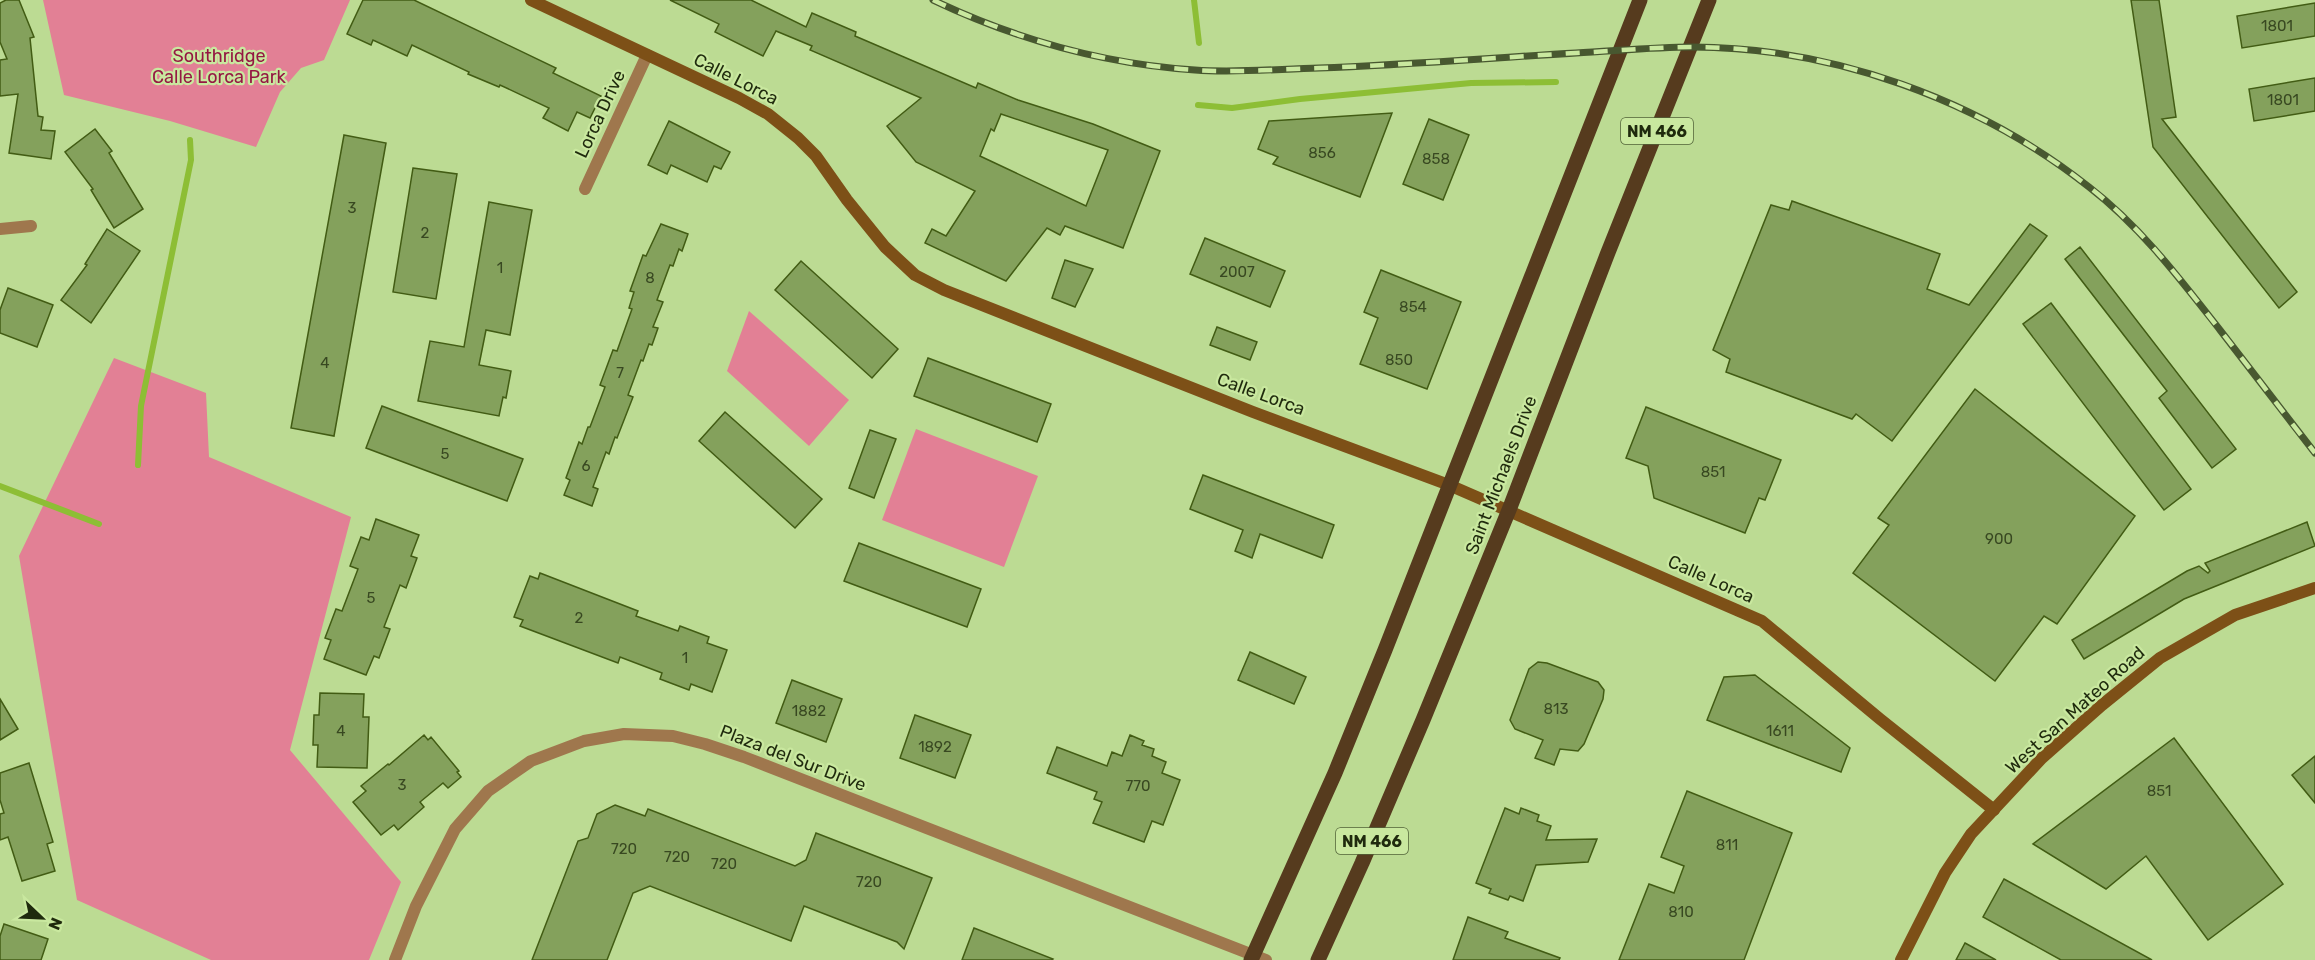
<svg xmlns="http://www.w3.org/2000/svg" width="2315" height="960" font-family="Rubik,sans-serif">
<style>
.green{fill:#e28095}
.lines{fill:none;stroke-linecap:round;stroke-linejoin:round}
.stream{stroke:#8dbe35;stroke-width:6}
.building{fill:#84a15c;stroke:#425c14;stroke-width:1.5;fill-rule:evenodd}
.street{stroke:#9f774d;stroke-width:12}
.secondary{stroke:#7d5017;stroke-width:12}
.primary{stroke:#563b1e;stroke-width:15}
.rail-casing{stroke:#485830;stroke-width:7}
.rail{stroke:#c9e89f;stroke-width:4.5;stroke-dasharray:14;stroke-linecap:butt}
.labels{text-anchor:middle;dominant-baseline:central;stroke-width:4.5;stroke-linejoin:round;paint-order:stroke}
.number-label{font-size:15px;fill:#384821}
.shield{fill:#c9e89f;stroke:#526339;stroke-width:1.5}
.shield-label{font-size:16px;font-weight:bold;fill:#1f2a0d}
.park-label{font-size:18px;fill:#951843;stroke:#c9e89f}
.street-label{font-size:18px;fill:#1f2a0d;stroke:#c9e89f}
</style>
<rect width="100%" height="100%" fill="#bcdb93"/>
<g class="green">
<path d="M43 0H350L324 60 301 68 280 92 256 147 170 121 64 95Z"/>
<path d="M749 311 849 400 809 446 727 371Z"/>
<path d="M114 358 206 393 209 457 351 517 290 750 401 882 369 960H211L77 900 19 556Z"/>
<path d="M916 429 1038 476 1004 567 882 520Z"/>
</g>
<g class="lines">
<g class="stream">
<path d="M1194 0 1199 43"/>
<path d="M1198 105 1232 108 1300 99 1471 83 1556 82"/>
<path d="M138 465 141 406 191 160 190 140"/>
<path d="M0 486 99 524"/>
</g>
</g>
<g class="building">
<path d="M6 0H19L34 37 30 38 38 116 43 117 41 130 55 131 51 159 9 153 18 94 0 96V60L7 59 0 42V3Z"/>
<path d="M363 0H414L556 68 553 73 601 96 590 118 577 112 568 131 543 118 549 108 500 85 499 87 468 74 469 72 412 45 407 56 373 40 371 45 347 34Z"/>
<path d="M670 0H751L806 27 812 13 856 32 855 36 976 88 978 83 1018 100 1093 124 1160 151 1123 248 1065 226 1060 235 1047 228 1006 281 925 243 932 229 946 236 975 191 916 162 887 126 921 98 810 50 812 46 776 31 763 56 715 32 719 24ZM1001 114 1108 150 1086 206 980 156 991 129 994 131Z"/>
<path d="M2131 0H2159L2176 117 2162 119 2297 292 2279 308 2153 147Z"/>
<path d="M2315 3V36L2242 48 2237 16Z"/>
<path d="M2315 78V111L2254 121 2249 89Z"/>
<path d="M1392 113 1360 197 1273 164 1278 157 1258 149 1269 121Z"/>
<path d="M1429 119 1469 135 1443 200 1403 184Z"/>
<path d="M669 121 730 152 721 169 714 166 707 182 671 165 667 174 648 165Z"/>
<path d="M95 129 112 151 109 153 143 209 114 228 91 190 93 189 65 152Z"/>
<path d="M344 135 386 143 334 436 291 428Z"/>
<path d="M413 168 457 174 436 299 393 292Z"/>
<path d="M1792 201 1940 254 1927 289 1969 305 2030 224 2047 236 1892 441 1856 414 1852 419 1726 372 1730 359 1713 350 1771 205 1789 210Z"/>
<path d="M489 202 532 210 510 335 486 330 479 365 511 371 506 398 503 397 499 416 418 401 430 341 464 347Z"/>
<path d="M661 224 688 234 682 251 679 249 673 266 670 265 657 300 663 302 653 327 658 328 652 345 649 344 643 361 641 360 628 395 633 397 617 438 615 437 609 454 606 452 593 487 598 489 592 506 564 495 570 480 566 478 579 442 582 444 588 427H590L605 387 600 385 613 350 617 351 632 309 629 308 634 292 630 291 643 255 646 256Z"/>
<path d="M107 229 140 251 91 323 61 300 87 265 85 264Z"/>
<path d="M1205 238 1285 271 1270 307 1190 274Z"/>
<path d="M2080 247 2236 449 2212 468 2159 398 2167 391 2065 259Z"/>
<path d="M1065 260 1093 269 1075 307 1052 298Z"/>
<path d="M801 261 898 349 872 378 775 290Z"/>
<path d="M1381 270 1461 302 1427 389 1360 364 1378 318 1364 312Z"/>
<path d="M8 288 53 305 37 347 0 333V310Z"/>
<path d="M2051 303 2191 489 2164 510 2023 324Z"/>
<path d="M1217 327 1257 342 1250 360 1210 345Z"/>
<path d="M928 358 1051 404 1037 442 914 396Z"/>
<path d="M1975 389 2135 516 2057 624 2044 616 1995 681 1853 573 1889 525 1878 518Z"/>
<path d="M382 406 523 459 507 501 366 448Z"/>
<path d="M1646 407 1781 460 1765 500 1759 498 1745 533 1654 498 1648 466 1626 458Z"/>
<path d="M725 412 822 499 795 528 699 441Z"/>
<path d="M870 430 896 439 874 498 849 488Z"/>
<path d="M1203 475 1334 525 1322 558 1260 534 1252 558 1235 551 1243 530 1190 509Z"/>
<path d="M376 519 419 535 411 556 417 558 406 588 400 585 384 627 390 629 379 658 374 656 366 675 324 659 331 640 325 638 336 609 342 611 358 569 350 566 361 537 369 540Z"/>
<path d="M2307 522 2315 546 2184 599 2084 659 2072 640 2187 571 2199 566 2208 573 2210 571 2205 563Z"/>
<path d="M859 543 981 589 967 627 844 581Z"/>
<path d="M540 573 638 611 636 616 678 631 680 626 709 637 707 643 727 650 712 692 691 684 689 690 660 679 662 673 620 657 618 663 520 626 523 620 514 617 530 576 538 579Z"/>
<path d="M1250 652 1306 677 1294 704 1238 680Z"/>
<path d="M1538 662 1547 663 1598 682 1604 690 1603 699 1584 744 1578 751 1560 749 1554 765 1535 758 1543 740 1515 729 1510 720 1529 669Z"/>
<path d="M1755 675 1850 748 1841 772 1707 720 1724 677Z"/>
<path d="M792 680 842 699 826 742 776 723Z"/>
<path d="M320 693 364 694 363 717H369L367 768 317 767 318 745H313L314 715H319Z"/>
<path d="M0 699 18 729 0 740Z"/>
<path d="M915 715 971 735 955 778 900 758Z"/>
<path d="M424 735 428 740 431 737 459 771 457 772 461 777 448 788 443 783 420 802 424 807 398 830 394 825 381 835 353 802 366 791 361 786 388 764 389 765Z"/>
<path d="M1130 735 1144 741 1142 745 1154 749 1152 756 1166 762 1162 773 1180 780 1163 825 1152 821 1144 842 1093 823 1102 802 1094 799 1097 792 1047 773 1057 747 1107 766 1112 752 1122 756Z"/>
<path d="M2174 738 2283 884 2208 940 2146 856 2106 889 2033 844Z"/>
<path d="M2315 756V803L2292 775Z"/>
<path d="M29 763 53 842 47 844 55 871 22 881 8 837 0 840V814L4 813 0 800V773Z"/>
<path d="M1687 791 1792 833 1744 960H1619L1649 884 1674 893 1684 866 1661 857Z"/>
<path d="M615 805 645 816 648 809 795 866 806 860 816 833 932 878 904 949 897 942 804 906 791 941 650 886 633 893 607 960H532L578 841 588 838 597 814Z"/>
<path d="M1505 808 1519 814 1521 808 1539 815 1537 821 1551 826 1546 840 1597 839 1588 862 1536 865 1523 901 1510 896 1508 900 1489 893 1491 889 1476 883Z"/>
<path d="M2004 879 2152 960H2061L1983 917Z"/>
<path d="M1468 917 1508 932 1505 938 1560 958 1559 960H1453Z"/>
<path d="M4 924 48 939 41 960H0V936Z"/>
<path d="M974 928 1053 959 1052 960H962Z"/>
<path d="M1965 943 1996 960H1956Z"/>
</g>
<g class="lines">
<g class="street">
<path d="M585 189 647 55"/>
<path d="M0 229 31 226"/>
<path d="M395 960 416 906 455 829 488 791 531 761 584 741 624 734 673 736 705 744 744 757 1266 960"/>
</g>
<g class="secondary">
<path d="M531 0 739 98 768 114 798 138 816 156 847 200 885 247 915 275 944 290 1253 412 1449 485 1762 621 1880 719 1994 810"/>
<path d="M1901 960 1945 873 1971 834 2042 758 2102 705 2160 658 2235 615 2315 588"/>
</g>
<g class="primary">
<path d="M1251 960 1335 773 1385 650 1640 0"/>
<path d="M1318 960 1362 863 1423 720 1509 510 1607 255 1709 0"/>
</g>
<defs>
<path id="rail" d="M933 0C1015 39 1104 64 1195 70 1236 73 1278 69 1319 68 1405 65 1490 58 1576 53 1615 51 1654 47 1692 47 1833 47 1979 100 2089 187 2141 227 2180 279 2220 330 2252 371 2283 412 2315 453"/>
</defs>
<use href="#rail" class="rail-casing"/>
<use href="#rail" class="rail"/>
</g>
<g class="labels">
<g class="number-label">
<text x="2277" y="26">1801</text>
<text x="2283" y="100">1801</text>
<text x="1322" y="153">856</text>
<text x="1436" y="159">858</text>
<text x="352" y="208">3</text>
<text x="425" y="233">2</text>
<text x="500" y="268">1</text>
<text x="1237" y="272">2007</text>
<text x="650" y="278">8</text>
<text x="1413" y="307">854</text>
<text x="1399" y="360">850</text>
<text x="325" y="363">4</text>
<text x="620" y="373">7</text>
<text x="445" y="454">5</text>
<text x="586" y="466">6</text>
<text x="1713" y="472">851</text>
<text x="1999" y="539">900</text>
<text x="371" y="598">5</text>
<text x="579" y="618">2</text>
<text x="685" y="658">1</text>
<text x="1556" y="709">813</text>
<text x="809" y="711">1882</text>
<text x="341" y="731">4</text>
<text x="1780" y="731">1611</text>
<text x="935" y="747">1892</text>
<text x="402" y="785">3</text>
<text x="1138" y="786">770</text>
<text x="2159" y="791">851</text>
<text x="1727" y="845">811</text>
<text x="624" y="849">720</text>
<text x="677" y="857">720</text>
<text x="724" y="864">720</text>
<text x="869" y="882">720</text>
<text x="1681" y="912">810</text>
</g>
<g class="shield">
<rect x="1621" y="118" width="72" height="26" rx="4.5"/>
<rect x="1336" y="828" width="72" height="26" rx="4.5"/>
</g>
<g class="shield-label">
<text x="1657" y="131">NM 466</text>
<text x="1372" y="841">NM 466</text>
</g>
<g class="park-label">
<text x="219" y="56">Southridge<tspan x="219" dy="21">Calle Lorca Park</tspan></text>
</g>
<g class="street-label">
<text transform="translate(736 79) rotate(27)">Calle Lorca</text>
<text transform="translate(600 114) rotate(-65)">Lorca Drive</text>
<text transform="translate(1261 394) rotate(20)">Calle Lorca</text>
<text transform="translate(1501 475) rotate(-69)">Saint Michaels Drive</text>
<text transform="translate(1711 579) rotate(24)">Calle Lorca</text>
<text transform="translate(2075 710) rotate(-42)">West San Mateo Road</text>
<text transform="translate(793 758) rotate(21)">Plaza del Sur Drive</text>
</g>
</g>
<g transform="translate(42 918) rotate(113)" stroke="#c9e89f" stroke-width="4.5" paint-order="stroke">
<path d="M0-4.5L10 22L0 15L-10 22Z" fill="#1f2a0d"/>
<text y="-9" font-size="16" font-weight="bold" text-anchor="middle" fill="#1f2a0d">N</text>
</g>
</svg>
